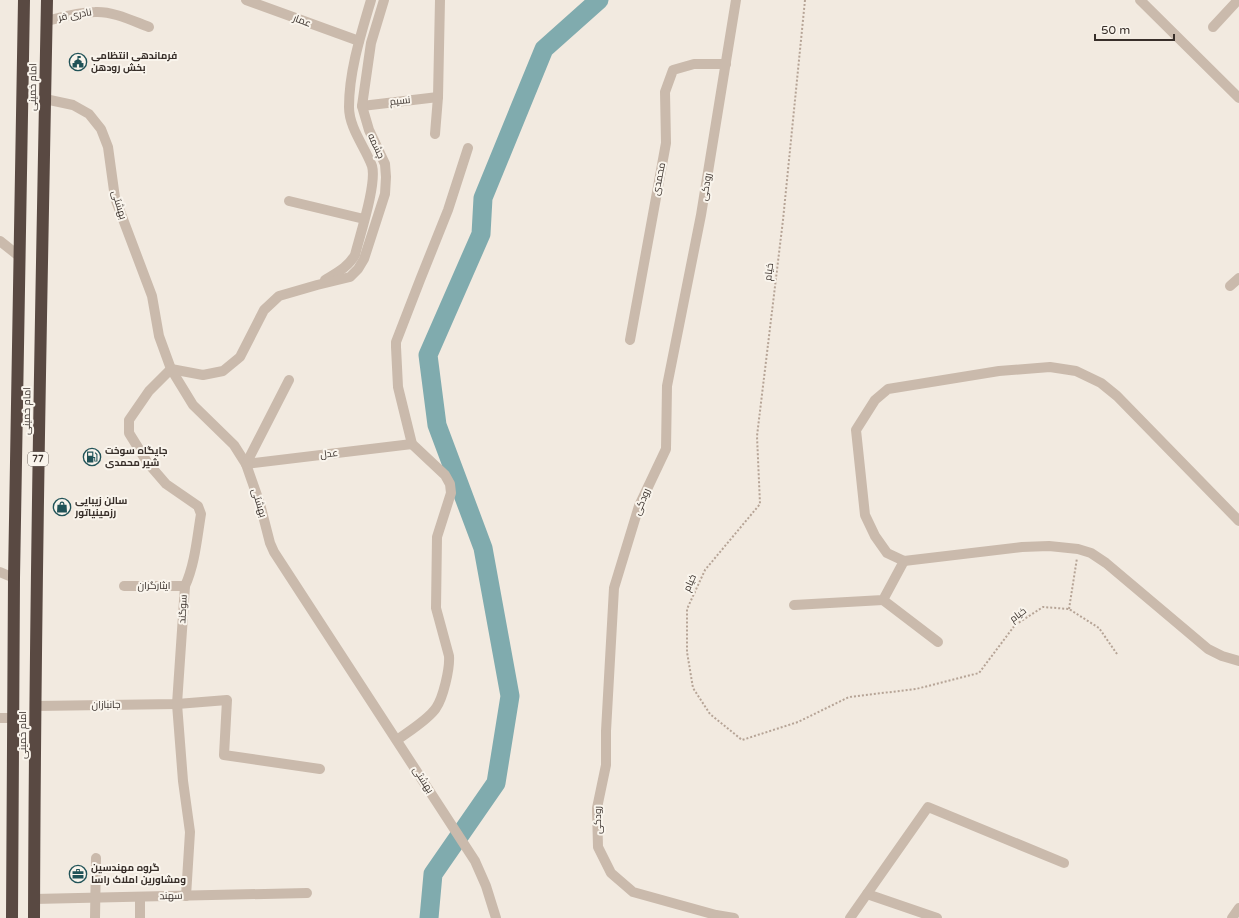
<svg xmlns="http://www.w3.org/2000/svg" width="1239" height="918" font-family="'Varela Round',Cairo,sans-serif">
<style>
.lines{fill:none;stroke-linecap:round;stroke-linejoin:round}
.river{stroke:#80abae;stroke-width:19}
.path{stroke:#b6a496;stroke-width:2;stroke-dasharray:2 2;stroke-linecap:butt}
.minor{stroke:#cabaac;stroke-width:10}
.highway{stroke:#594942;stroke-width:12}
.labels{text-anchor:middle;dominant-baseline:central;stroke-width:4;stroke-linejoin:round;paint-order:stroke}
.shield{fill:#f9f4ec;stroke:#726a64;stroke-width:1}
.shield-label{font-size:9px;font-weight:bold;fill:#382f2a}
.street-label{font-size:10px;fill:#382f2a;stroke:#f9f4ec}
.poi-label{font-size:10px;font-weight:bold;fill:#382f2a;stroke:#f9f4ec;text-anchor:start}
</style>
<rect width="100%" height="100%" fill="#f2eae0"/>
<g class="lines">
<path class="river" d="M429 918 433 874 496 783 510 696 483 548 437 425 428 355 481 234 483 198 544 49 599 0"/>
<g class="path">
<path d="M805 0 783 220 757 436 760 504 705 570 687 609V652L693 688 710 714 742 740 798 722 849 697 916 689 979 673 1015 625 1043 607 1069 609 1099 628 1117 654"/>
<path d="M1069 609 1077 558"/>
</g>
<g class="minor">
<path d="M246 0 359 41"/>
<path d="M1140 0 1239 98"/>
<path d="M47 21C62 17 79 12 95 12 113 11 133 21 149 27"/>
<path d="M1213 27 1238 0"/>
<path d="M45 99 73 105 89 114 101 129 108 147 115 198 152 296 159 336 171 369 193 405 234 445 246 464 260 504 270 543 274 552 475 861 486 886 496 918"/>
<path d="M362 106 438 97"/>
<path d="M435 134 438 97 440 0"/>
<path d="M289 201 364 219"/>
<path d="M0 241 20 257"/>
<path d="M325 280C338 272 348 267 355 255 360 235 377 183 372 166 365 147 349 128 349 107 349 71 361 34 371 0"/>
<path d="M1230 286 1239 278"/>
<path d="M630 340 666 143 665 92 673 70 694 64H726"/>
<path d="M246 464 412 444"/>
<path d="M246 464 289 380"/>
<path d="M1239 521 1117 396 1101 383 1076 371 1050 367 999 371 888 389 875 400 856 430 865 515 875 536 887 553 904 561 1022 547 1049 546 1078 549 1091 553 1106 563 1208 649 1222 656 1239 661"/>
<path d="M0 572 14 578"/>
<path d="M124 586H185"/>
<path d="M883 600 938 642"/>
<path d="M794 605 883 600 904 561"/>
<path d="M35 706 177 704 227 700 224 755 320 769"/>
<path d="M0 718H14"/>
<path d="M397 740C408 732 429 719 436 708 443 698 450 669 449 656L436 608 437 537 451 493 450 484 445 475 412 444 398 387 396 347V342L420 280 448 210 468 148"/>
<path d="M867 894 937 918"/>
<path d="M186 896 190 832 183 781 177 704 185 586C195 564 197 538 201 514L198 506 166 484 147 462 129 433V420L149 391 171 369 203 375 223 371 240 357 264 310 279 296 317 285 350 277 358 269 364 259 385 194 386 177 385 164 369 130 362 106 371 43 384 0"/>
<path d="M34 899 307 893"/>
<path d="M95 918 96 858"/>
<path d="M140 918V897"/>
<path d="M734 918 716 915 633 892 611 873 598 847 597 808 606 765V731L614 588 639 506 666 449 667 386 701 215 736 0"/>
<path d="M850 918 928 807 1064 863"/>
<path d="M1232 918 1239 908"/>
</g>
<g class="highway">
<path d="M12 918 14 578 24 0"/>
<path d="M34 918C35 612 41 306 47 0"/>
</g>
</g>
<defs>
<symbol id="civic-ring" viewBox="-11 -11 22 22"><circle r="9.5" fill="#f9f4ec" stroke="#215358" stroke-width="1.5"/><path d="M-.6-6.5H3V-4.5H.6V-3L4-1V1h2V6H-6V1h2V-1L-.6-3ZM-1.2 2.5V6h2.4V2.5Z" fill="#215358"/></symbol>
<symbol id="fuel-ring" viewBox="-11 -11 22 22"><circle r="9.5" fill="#f9f4ec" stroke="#215358" stroke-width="1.5"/><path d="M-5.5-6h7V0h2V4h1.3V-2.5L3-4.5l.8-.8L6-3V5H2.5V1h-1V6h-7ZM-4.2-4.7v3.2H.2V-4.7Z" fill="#215358"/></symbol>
<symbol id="shop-ring" viewBox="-11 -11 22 22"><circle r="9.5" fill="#f9f4ec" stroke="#215358" stroke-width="1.5"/><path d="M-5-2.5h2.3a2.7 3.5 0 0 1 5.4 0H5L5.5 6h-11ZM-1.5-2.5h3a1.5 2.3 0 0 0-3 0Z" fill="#215358"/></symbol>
<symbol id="office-ring" viewBox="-11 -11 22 22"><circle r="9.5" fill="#f9f4ec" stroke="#215358" stroke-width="1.5"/><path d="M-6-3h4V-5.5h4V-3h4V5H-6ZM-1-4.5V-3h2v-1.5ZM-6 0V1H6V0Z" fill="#215358"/></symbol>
</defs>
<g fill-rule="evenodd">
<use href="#civic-ring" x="68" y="52" width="20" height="20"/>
<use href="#fuel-ring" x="82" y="447" width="20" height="20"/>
<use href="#shop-ring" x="52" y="497" width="20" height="20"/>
<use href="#office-ring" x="68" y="864" width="20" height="20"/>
</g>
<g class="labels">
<rect class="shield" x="28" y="452" width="20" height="14" rx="3"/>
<g class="shield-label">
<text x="38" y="459">77</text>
</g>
<g class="street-label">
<text transform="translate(75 15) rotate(-10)">نادری فر</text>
<text transform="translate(302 21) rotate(20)">عمار</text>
<text transform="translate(33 87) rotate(-89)">امام خمینی</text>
<text transform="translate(400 101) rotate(-6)">نسیم</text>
<text transform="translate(376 146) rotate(65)">چشمه</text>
<text transform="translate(659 179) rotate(-79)">محمدی</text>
<text transform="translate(706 187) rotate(-81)">رودکی</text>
<text transform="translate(119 205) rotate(73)">بهشتی</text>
<text transform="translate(769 272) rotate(-83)">خیام</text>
<text transform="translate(27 411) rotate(-89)">امام خمینی</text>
<text transform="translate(329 454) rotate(-7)">عدل</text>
<text transform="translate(642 502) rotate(-68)">رودکی</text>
<text transform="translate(259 503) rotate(73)">بهشتی</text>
<text transform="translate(690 583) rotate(-66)">خیام</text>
<text x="154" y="586">ایثارگران</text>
<text transform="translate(183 609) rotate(-87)">سوگند</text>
<text transform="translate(1018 615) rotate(-37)">خیام</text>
<text transform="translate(106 705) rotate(-1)">جانبازان</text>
<text transform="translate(23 735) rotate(-90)">امام خمینی</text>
<text transform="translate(423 780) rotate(57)">بهشتی</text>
<text transform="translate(598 820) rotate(-90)">رودکی</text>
<text transform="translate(171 896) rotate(-1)">سهند</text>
</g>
<g class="poi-label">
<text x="91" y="56">فرماندهی انتظامی<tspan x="91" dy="12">بخش رودهن</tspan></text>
<text x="105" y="451">جایگاه سوخت<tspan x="105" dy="12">شیر محمدی</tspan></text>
<text x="75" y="501">سالن زیبایی<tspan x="75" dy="12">رزمینیاتور</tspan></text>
<text x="91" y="868">گروه مهندسین<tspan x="91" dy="12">ومشاورین املاک راسا</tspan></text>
</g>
</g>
<path d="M1095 34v6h79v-6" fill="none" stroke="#382f2a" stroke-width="2"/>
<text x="1101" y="34" font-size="12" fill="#382f2a" stroke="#f9f4ec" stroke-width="3" paint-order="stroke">50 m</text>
</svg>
